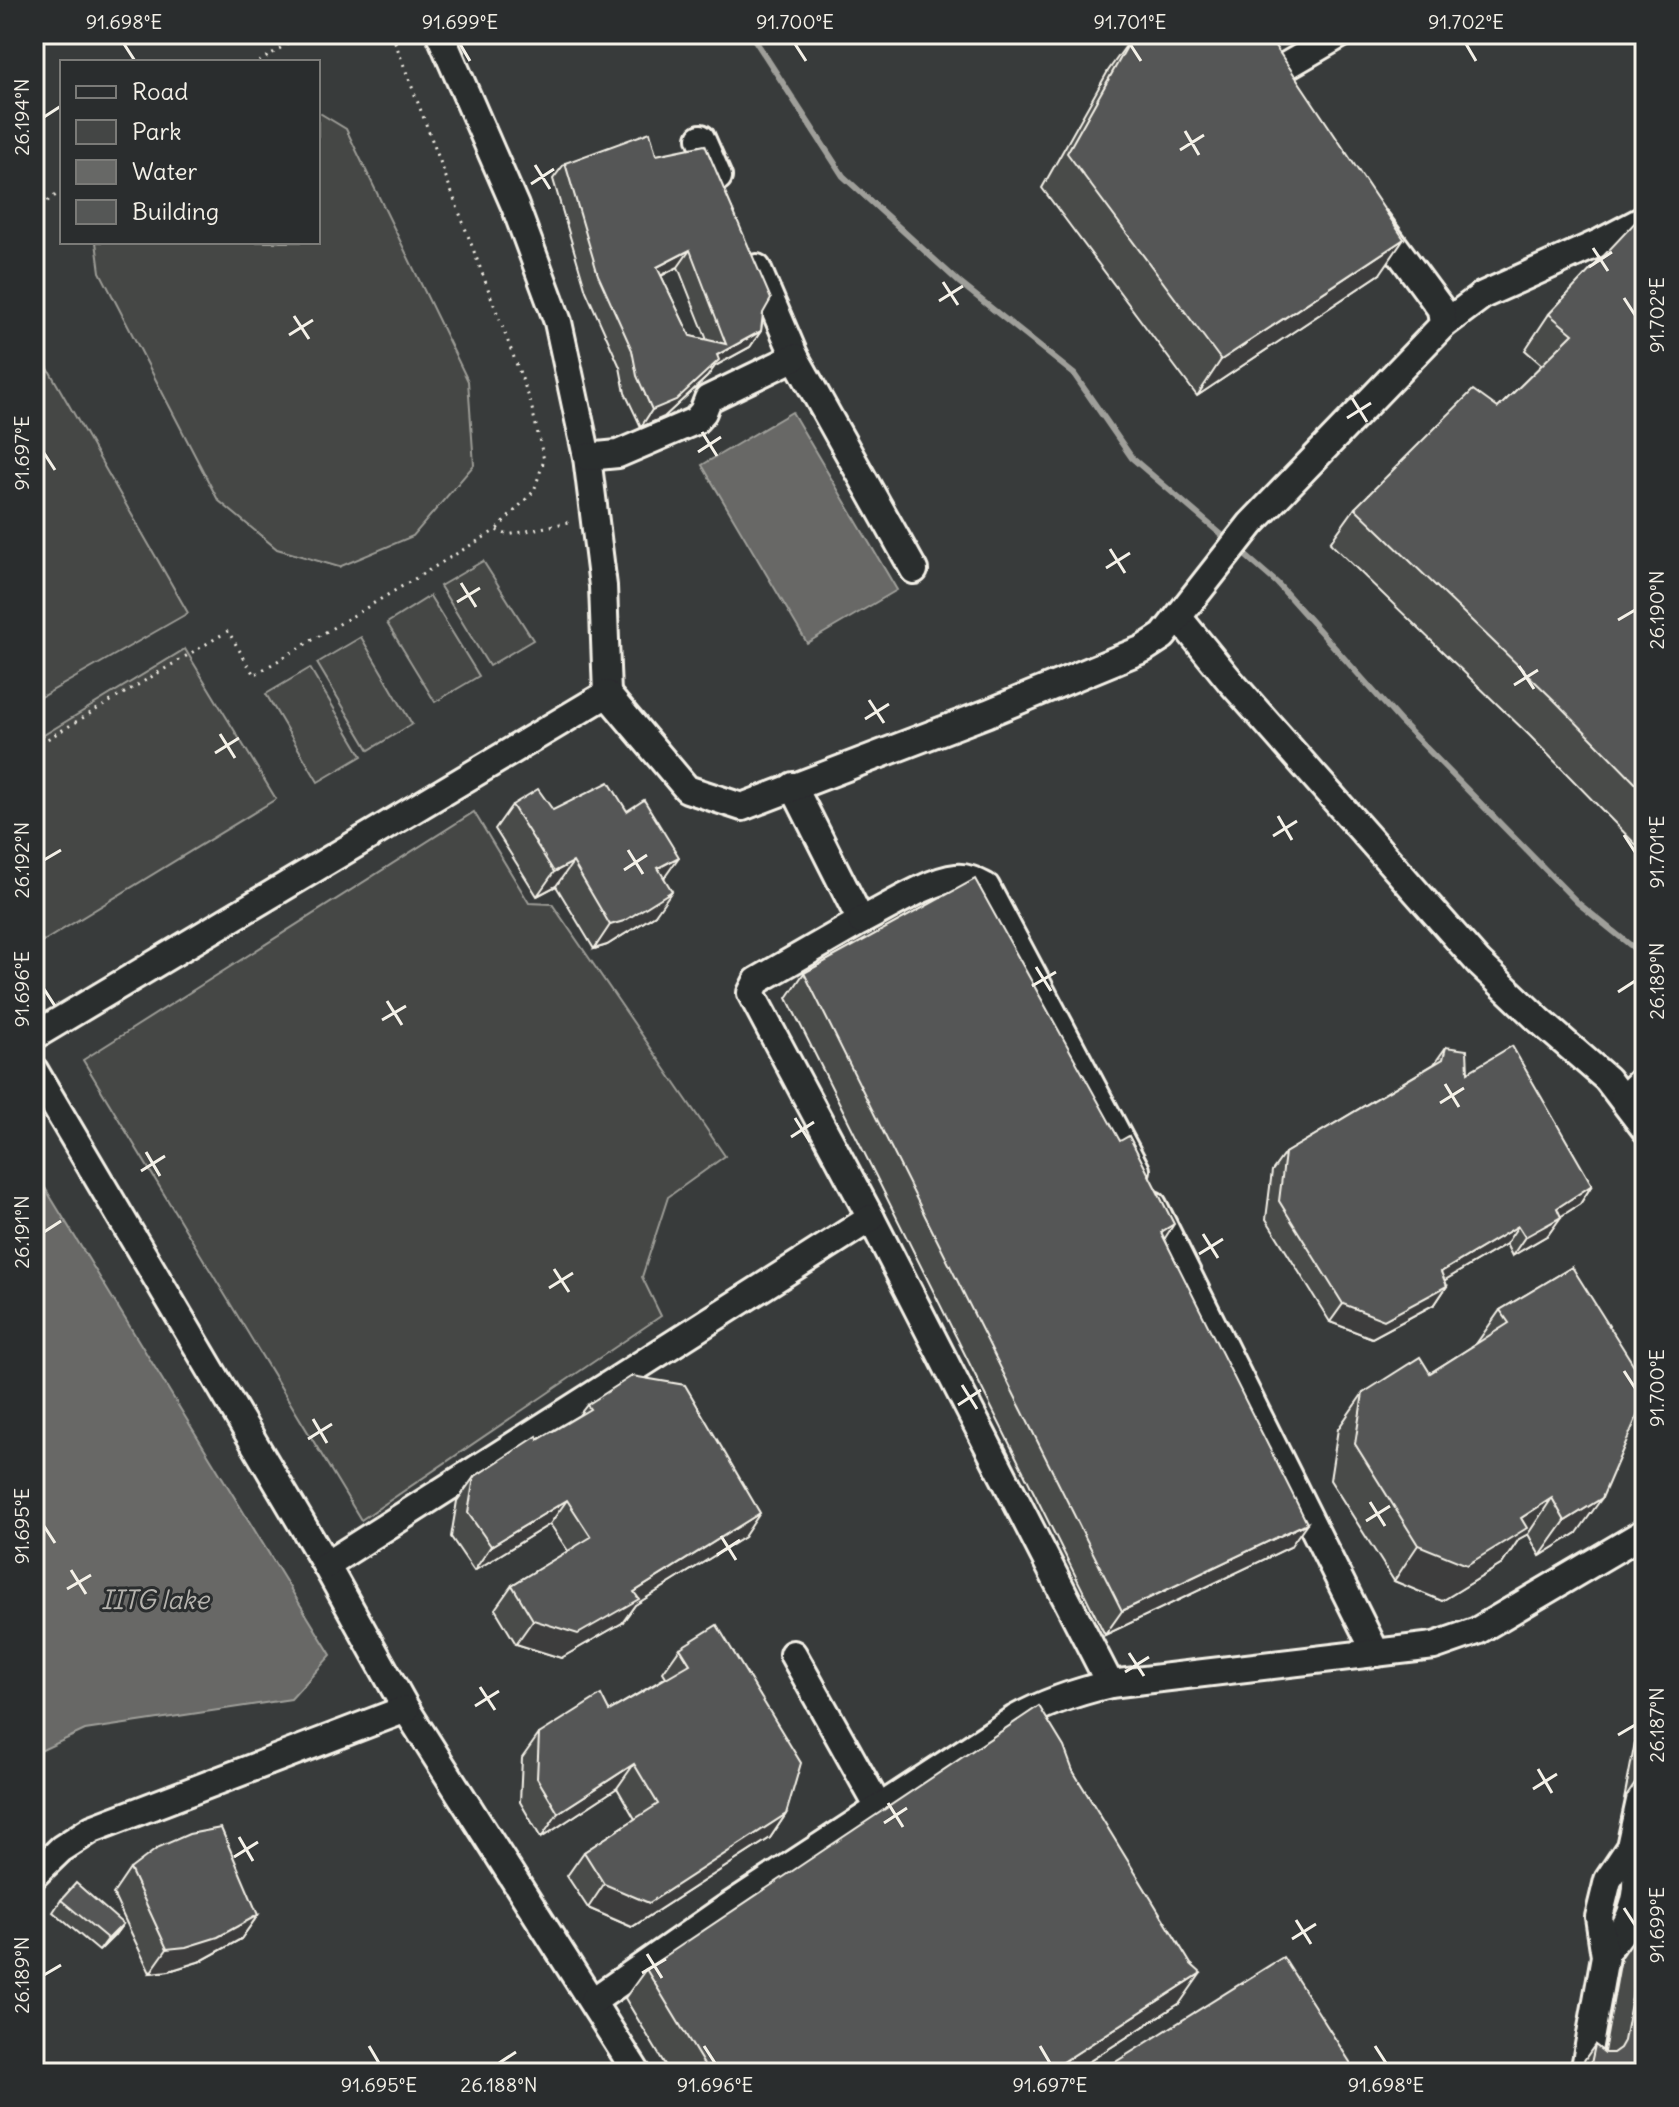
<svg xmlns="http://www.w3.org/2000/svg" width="1679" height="2107" font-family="Delius,sans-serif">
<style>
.built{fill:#373a3a;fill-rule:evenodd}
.green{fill:#444645;stroke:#9c9c96;stroke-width:2}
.water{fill:#676866;stroke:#9f9f9a;stroke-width:2}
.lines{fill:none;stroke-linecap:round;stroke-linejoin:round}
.stream{stroke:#9f9f9a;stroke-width:6}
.minor-casing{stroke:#f4f1e8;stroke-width:32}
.path{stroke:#f4f1e8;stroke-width:3;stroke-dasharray:2 6;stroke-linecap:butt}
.minor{stroke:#2a2d2e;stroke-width:26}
.wall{fill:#494b4a;stroke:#f4f1e8;stroke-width:2;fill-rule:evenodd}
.shaded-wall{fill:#3c3d3c;stroke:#f4f1e8;stroke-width:2}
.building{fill:#555756;stroke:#f4f1e8;stroke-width:2;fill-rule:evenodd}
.ticks{fill:none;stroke:#f4f1e8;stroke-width:3}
.labels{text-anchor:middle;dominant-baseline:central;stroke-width:6;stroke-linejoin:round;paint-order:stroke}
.water-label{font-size:26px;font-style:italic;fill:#b5b3ae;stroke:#2a2d2e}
.neatline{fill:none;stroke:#f4f1e8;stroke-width:3}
.ticks-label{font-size:20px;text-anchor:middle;fill:#f4f1e8}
</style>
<rect width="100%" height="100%" fill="#2a2d2e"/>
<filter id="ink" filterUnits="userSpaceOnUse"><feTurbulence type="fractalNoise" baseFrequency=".0125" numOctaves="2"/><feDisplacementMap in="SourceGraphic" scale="16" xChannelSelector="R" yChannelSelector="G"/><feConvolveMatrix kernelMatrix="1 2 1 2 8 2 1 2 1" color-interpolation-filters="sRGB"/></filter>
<g filter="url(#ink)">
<path class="built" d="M34 34H1645V2073H34ZM62 62H318V242H62Z"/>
<g class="green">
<path d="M318 112 346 129 468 381 474 465 413 536 339 567 277 549 218 500 100 272 96 242H318Z"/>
<path d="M34 344 188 613 34 701Z"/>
<path d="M483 561 533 640 489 666 440 586Z"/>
<path d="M430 596 479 676 435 702 387 623Z"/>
<path d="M361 637 412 724 369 750 317 663Z"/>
<path d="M185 649 276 799 34 947V741Z"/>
<path d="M310 668 362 756 318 782 266 694Z"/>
<path d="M474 812 529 903 552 904 725 1156 668 1197 642 1277 661 1316 361 1520 83 1060Z"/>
</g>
<g class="water">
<path d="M792 412 897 590 807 643 702 465Z"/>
<path d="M34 1170 331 1655 291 1699 85 1730 34 1754Z"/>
</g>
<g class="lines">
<g class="stream">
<path d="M751 34 843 176 960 283 1074 374 1132 458 1230 542"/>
<path d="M1238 549 1277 583 1401 722 1578 903 1645 957"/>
</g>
<defs>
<g id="minor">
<path d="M440 34 515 206 558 322 587 457 603 586 607 694"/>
<path d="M1269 76 1341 34"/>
<path d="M701 138 718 177"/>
<path d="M757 268 795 357 914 570"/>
<path d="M1443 325 1483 295 1601 242 1645 219"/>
<path d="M587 457 618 454 695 421 703 412 708 399 795 357"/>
<path d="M1179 618 1231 682 1479 963 1539 1020 1607 1079 1645 1129"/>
<path d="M793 786 861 921 757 981 751 993 871 1218 1110 1684"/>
<path d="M861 921C885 909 931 880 956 878 968 877 976 882 986 887L1136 1170"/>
<path d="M34 1036 607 694 687 789 742 807 988 713 1143 649 1163 636 1251 524 1443 325 1441 309 1377 222"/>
<path d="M34 1070 326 1565 406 1709 637 2073"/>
<path d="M1623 1099 1645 1077"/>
<path d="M1153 1205 1376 1653"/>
<path d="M326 1565 871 1218"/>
<path d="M793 1654 879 1808"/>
<path d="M34 1875 61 1849 92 1829 406 1709"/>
<path d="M1605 1951C1634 1924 1646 1885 1630 1847"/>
<path d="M593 2001 725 1909 1015 1719C1046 1702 1076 1692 1110 1684L1434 1646 1477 1631 1645 1532"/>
<path d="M1584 2073 1605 1956 1599 1917 1608 1880 1630 1847 1645 1778"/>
</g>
</defs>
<use href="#minor" class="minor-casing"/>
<g class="path">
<path d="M392 34 530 400 544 460 534 491 496 530"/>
<path d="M259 62 302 34"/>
<path d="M34 210 62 191"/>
<path d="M34 747 228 631 254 675 496 530 508 535 574 521"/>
<path d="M1638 1055 1645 1048"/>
</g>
<use href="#minor" class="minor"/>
</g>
<g class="wall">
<path d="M1133 36 1380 274 1197 396 1042 188 1108 71Z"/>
<path d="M656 155 763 313 761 331 750 347 715 366 707 377 664 417 641 427 625 393 620 367 586 291 553 179 565 163ZM678 267 707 340 690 336 661 276Z"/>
<path d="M1645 215V854L1529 735 1330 543 1355 508 1498 408 1542 365 1525 350 1549 314Z"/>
<path d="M512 805 553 810 664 878 655 915 607 945 594 949 556 886 537 896 495 829Z"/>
<path d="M804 973 1165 1239 1290 1547 1105 1635 787 998Z"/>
<path d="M1446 1047 1468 1072 1592 1185 1580 1204 1561 1216 1548 1235 1512 1256 1506 1244 1445 1280 1447 1286 1435 1304 1372 1338 1330 1322 1266 1219 1272 1171 1285 1153 1434 1064Z"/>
<path d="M1572 1267 1577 1533 1540 1556 1528 1534 1519 1539 1502 1564 1442 1601 1394 1581 1330 1480 1338 1429 1363 1393 1430 1373 1476 1344 1500 1310Z"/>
<path d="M587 1405 744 1537 635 1605 622 1623 561 1658 516 1644 495 1609 512 1585 568 1551 550 1524 474 1571 451 1537 457 1501 474 1477 579 1415Z"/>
<path d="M680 1648 786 1814 770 1838 632 1927 588 1908 567 1876 584 1852 635 1819 617 1788 541 1838 520 1802 522 1758 539 1734 609 1711 666 1677 663 1672Z"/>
<path d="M1645 1690V1769L1624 1800Z"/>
<path d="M1073 1771 1180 2003 1071 2073H670L625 1998 646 1969Z"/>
<path d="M130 1869 258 1915 241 1939 201 1961 169 1971 150 1973 113 1894Z"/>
<path d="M61 1900 123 1924 114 1936 99 1951 53 1912Z"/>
<path d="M1645 1918V2073H1575L1595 2045 1604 2052 1621 1958 1640 1930Z"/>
</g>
<g class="shaded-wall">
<path d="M1404 239 1380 274 1197 396 1221 360Z"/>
<path d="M690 250 678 267 646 283 657 267Z"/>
<path d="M761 331 750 347 715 366 707 377 664 417 641 427 652 410 717 355Z"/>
<path d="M679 857 662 881 658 868Z"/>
<path d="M573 862 556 886 537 896 554 872Z"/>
<path d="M672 891 655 915 607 945 594 949 610 925Z"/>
<path d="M1592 1185 1580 1204 1549 1224 1561 1217 1548 1235 1512 1256 1525 1237 1557 1208Z"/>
<path d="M1174 1224 1158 1249 1161 1232Z"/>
<path d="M1518 1226 1506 1244 1428 1290 1441 1272Z"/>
<path d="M1447 1286 1435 1304 1372 1338 1330 1322 1343 1304Z"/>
<path d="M1552 1498 1528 1534 1519 1539 1502 1564 1442 1601 1394 1581 1418 1545 1521 1518Z"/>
<path d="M1602 1498 1577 1533 1540 1556 1565 1521Z"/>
<path d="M567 1500 550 1524 474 1571 491 1546Z"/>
<path d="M760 1513 744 1537 635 1605 622 1623 561 1658 516 1644 533 1620 634 1592Z"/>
<path d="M1307 1523 1290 1547 1105 1635 1122 1611Z"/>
<path d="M634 1764 617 1788 541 1838 558 1813Z"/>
<path d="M786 1814 770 1838 632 1927 588 1908 604 1884Z"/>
<path d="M258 1915 241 1939 201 1961 169 1971 150 1973 167 1949Z"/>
<path d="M123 1924 114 1936 99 1951 108 1939Z"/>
<path d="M1201 1973 1180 2003 1071 2073H1046Z"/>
</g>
<g class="building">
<path d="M1142 34H1267L1404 239 1221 360 1067 153 1133 36Z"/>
<path d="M650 132 656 155 705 145 771 299 763 313 761 331 717 355 719 360 676 400 652 410 637 376 632 350 598 275 565 163ZM690 250 726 344 690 336 657 267Z"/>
<path d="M1645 215V793L1554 700 1355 508 1473 390 1498 408 1573 334 1549 314 1640 217Z"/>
<path d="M609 782 627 811 644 800 679 857 658 868 672 891 624 921 610 925 573 862 554 872 512 805 538 789 553 810Z"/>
<path d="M975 879 1120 1141 1129 1136 1174 1224 1161 1232 1307 1523 1122 1611 804 973Z"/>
<path d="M1512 1046 1592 1185 1557 1208 1561 1217 1525 1237 1518 1226 1441 1272 1447 1286 1384 1320 1343 1304 1279 1201 1285 1153 1443 1059 1446 1047 1467 1050 1468 1072Z"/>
<path d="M1572 1267 1645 1383V1398L1602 1498 1565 1521 1552 1498 1521 1518 1527 1528 1467 1565 1418 1545 1355 1444 1363 1393 1420 1357 1430 1373 1509 1323 1500 1310Z"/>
<path d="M632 1376 685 1385 760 1513 634 1592 639 1599 578 1634 533 1620 512 1585 591 1537 567 1500 491 1546 468 1513 474 1477 537 1436 538 1440 590 1409 587 1405Z"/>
<path d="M717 1625 801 1763 786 1814 649 1903 604 1884 584 1852 658 1804 634 1764 558 1813 537 1778 539 1734 601 1695 609 1711 690 1664 680 1648Z"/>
<path d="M1039 1706 1064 1747 1073 1771 1191 1964 1201 1973 1046 2073H709L646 1969Z"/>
<path d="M221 1828 258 1915 218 1937 186 1947 167 1949 130 1869 159 1847 189 1834Z"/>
<path d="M76 1883 123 1924 108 1939 61 1900Z"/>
<path d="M1645 1926V2073H1589L1595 2045 1605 2053H1613L1620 2048 1624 2041Z"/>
<path d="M1283 1957 1357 2073H1098Z"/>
</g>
</g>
<path class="ticks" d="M124 44 135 61M460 44 470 61M795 44 806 61M1130 44 1141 61M1466 44 1476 61M44 117 61 106M1185 131 1199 155M1180 150 1204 135M535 165 550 189M531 184 554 169M1593 248 1608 271M1589 267 1612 252M943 282 958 305M1624 298 1635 315M939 301 963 286M294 316 309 339M289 335 313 320M1352 398 1367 422M1347 418 1371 403M702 432 717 456M698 452 721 437M44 453 55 470M1110 549 1125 573M1106 568 1130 553M461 583 476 607M457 602 480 588M1618 620 1635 610M1519 666 1534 689M1514 685 1538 670M869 700 884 723M865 719 889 704M220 734 235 758M215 753 239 738M1278 816 1292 840M1624 835 1635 852M1273 836 1297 821M628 850 643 874M44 860 61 850M624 870 647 855M1036 967 1051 991M1032 986 1056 972M44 989 55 1006M1618 992 1635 981M387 1001 402 1025M382 1020 406 1006M1445 1084 1459 1107M1440 1103 1464 1088M795 1118 810 1142M791 1137 814 1122M146 1152 160 1176M141 1171 165 1156M44 1232 61 1221M1203 1234 1218 1258M1199 1254 1223 1239M554 1269 569 1292M549 1288 573 1273M1624 1371 1635 1388M962 1385 977 1409M958 1405 981 1390M313 1419 327 1443M308 1439 332 1424M1370 1502 1385 1526M1366 1521 1390 1506M44 1526 55 1543M721 1536 736 1560M717 1555 740 1540M71 1570 86 1594M67 1589 91 1575M1129 1653 1144 1676M1125 1672 1149 1657M480 1687 495 1710M475 1706 499 1691M1618 1735 1635 1725M1538 1769 1552 1793M1533 1789 1557 1774M888 1803 903 1827M884 1823 907 1808M239 1837 253 1861M234 1857 258 1842M1624 1908 1635 1925M1296 1920 1311 1944M1292 1939 1316 1924M647 1954 662 1978M642 1973 666 1959M44 1975 61 1965M369 2046 379 2063M704 2046 715 2063M1040 2046 1050 2063M1375 2046 1386 2063M499 2063 516 2052"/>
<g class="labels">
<g class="water-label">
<text x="155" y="1599">IITG lake</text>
</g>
</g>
<rect width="1679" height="2107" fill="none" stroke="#2a2d2e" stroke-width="88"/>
<rect x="60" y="60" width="260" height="184" fill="#2a2d2e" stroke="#7b7b78" stroke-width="2"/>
<rect x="76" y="86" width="40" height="12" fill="#2a2d2e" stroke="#7b7b78" stroke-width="2"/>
<text x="132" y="100" font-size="24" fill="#f4f1e8">Road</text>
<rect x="76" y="120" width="40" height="24" fill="#444645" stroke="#7b7b78" stroke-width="2"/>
<text x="132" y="140" font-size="24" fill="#f4f1e8">Park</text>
<rect x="76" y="160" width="40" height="24" fill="#676866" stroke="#7b7b78" stroke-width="2"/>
<text x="132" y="180" font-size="24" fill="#f4f1e8">Water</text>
<rect x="76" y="200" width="40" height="24" fill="#555756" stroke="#7b7b78" stroke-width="2"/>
<text x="132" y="220" font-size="24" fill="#f4f1e8">Building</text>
<rect x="44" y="44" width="1591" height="2019" class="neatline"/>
<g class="ticks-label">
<text x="124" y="29">91.698°E</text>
<text x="460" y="29">91.699°E</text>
<text x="795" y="29">91.700°E</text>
<text x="1130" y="29">91.701°E</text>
<text x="1466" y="29">91.702°E</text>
<text transform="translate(22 117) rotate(-90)" y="7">26.194°N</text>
<text transform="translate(1657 315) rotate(-90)" y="7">91.702°E</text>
<text transform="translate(22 453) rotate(-90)" y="7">91.697°E</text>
<text transform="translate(1657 610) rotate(-90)" y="7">26.190°N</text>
<text transform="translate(1657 852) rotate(-90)" y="7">91.701°E</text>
<text transform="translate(22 860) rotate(-90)" y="7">26.192°N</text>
<text transform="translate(1657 981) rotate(-90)" y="7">26.189°N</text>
<text transform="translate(22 989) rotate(-90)" y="7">91.696°E</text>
<text transform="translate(22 1232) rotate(-90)" y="7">26.191°N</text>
<text transform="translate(1657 1388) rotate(-90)" y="7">91.700°E</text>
<text transform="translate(22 1526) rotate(-90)" y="7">91.695°E</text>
<text transform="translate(1657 1725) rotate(-90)" y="7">26.187°N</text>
<text transform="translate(1657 1925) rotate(-90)" y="7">91.699°E</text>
<text transform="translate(22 1975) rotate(-90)" y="7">26.189°N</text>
<text x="379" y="2092">91.695°E</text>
<text x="499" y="2092">26.188°N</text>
<text x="715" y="2092">91.696°E</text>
<text x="1050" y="2092">91.697°E</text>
<text x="1386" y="2092">91.698°E</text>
</g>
</svg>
